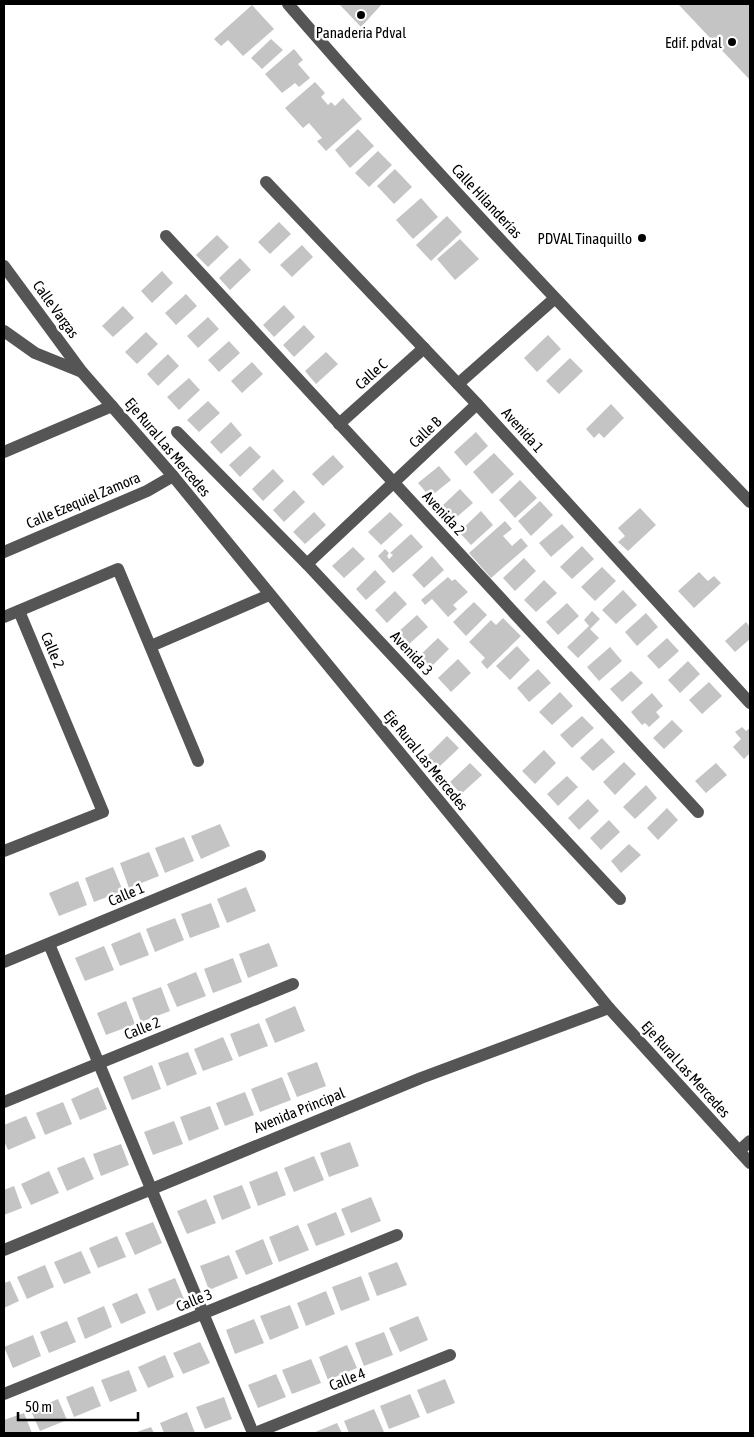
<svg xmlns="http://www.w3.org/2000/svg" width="754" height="1437" font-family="'Asap Condensed',sans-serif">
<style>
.building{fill:#c4c4c4}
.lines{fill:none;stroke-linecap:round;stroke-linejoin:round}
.minor{stroke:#555;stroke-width:12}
.poi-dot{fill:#000;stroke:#fff;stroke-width:2}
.labels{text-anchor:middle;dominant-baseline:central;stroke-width:5;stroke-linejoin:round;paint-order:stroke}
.poi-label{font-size:15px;fill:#000;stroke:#fff;text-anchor:end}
.street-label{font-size:15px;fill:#000;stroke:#fff}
</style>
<rect width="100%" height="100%" fill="#fff"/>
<g class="building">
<path d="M339 4H382L361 27Z"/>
<path d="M678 4H750V80Z"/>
<path d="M252 5 274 29 243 56 228 40 221 46 214 39Z"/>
<path d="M271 39 283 50 262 69 251 58Z"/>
<path d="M294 49 303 60 298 64 310 78 299 87 295 83 282 93 265 74Z"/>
<path d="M315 82 325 93 321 97 328 105 331 102 335 106 343 98 362 119 326 151 317 141 322 138 309 123 303 128 285 108Z"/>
<path d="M358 129 374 146 350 168 335 150Z"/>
<path d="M378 151 392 165 369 187 355 173Z"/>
<path d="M395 169 412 187 394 204 377 186Z"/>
<path d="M421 198 438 217 413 239 396 220Z"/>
<path d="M447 216 462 232 431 261 416 245Z"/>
<path d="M279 222 291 234 270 254 258 242Z"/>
<path d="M217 235 229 247 208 267 196 255Z"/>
<path d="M460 239 479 259 455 280 437 259Z"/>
<path d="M302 245 313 257 292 277 280 265Z"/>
<path d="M240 258 251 270 230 290 219 278Z"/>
<path d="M162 271 173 283 152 303 141 291Z"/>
<path d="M186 294 197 306 176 325 165 313Z"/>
<path d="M284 305 295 317 274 337 263 325Z"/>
<path d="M123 306 134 318 113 337 102 326Z"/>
<path d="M208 317 219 329 198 348 187 336Z"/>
<path d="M304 325 315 337 294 357 283 345Z"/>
<path d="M146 332 158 344 137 364 125 352Z"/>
<path d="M548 335 561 349 537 372 524 358Z"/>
<path d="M229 341 240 353 219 372 208 360Z"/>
<path d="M326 352 338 364 316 384 305 371Z"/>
<path d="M168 354 179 366 158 386 147 374Z"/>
<path d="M570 358 583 371 559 394 546 381Z"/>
<path d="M252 362 263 374 242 393 231 381Z"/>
<path d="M189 378 200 390 179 410 167 397Z"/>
<path d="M208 401 220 413 199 432 187 420Z"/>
<path d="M611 404 624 418 604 438 599 433 594 438 586 429Z"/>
<path d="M231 422 242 435 221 454 210 442Z"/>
<path d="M476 432 488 446 466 466 454 452Z"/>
<path d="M250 446 261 457 240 477 229 465Z"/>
<path d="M494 453 514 474 492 494 473 472Z"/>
<path d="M333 455 344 467 323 486 312 474Z"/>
<path d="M439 466 451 480 430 497 418 483Z"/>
<path d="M273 469 284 481 263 501 252 489Z"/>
<path d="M520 480 537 498 515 518 499 500Z"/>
<path d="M460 489 473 503 451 522 439 509Z"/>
<path d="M294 490 305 502 284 522 273 510Z"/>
<path d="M540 501 553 515 531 536 518 521Z"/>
<path d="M640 508 656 525 628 551 618 542 625 536 618 528Z"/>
<path d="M481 511 493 525 471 545 459 532Z"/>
<path d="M314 512 326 525 305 544 293 532Z"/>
<path d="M390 512 403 525 381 545 368 532Z"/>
<path d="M505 521 512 529 503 536 512 546 521 538 528 546 491 578 469 553Z"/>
<path d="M562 524 574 537 551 557 539 543Z"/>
<path d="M411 534 423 547 393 573 378 556 385 549 389 553 387 556 389 559 393 555 390 553Z"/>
<path d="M582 546 594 559 572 579 560 567Z"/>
<path d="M353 547 365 559 344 578 332 566Z"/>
<path d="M432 556 444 570 424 588 412 575Z"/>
<path d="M524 558 536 571 515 591 503 578Z"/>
<path d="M602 567 616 581 595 601 581 587Z"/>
<path d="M375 570 386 582 366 600 356 589Z"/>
<path d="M699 572 708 581 714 576 721 583 694 608 678 591Z"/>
<path d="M448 577 452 581 455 579 468 592 453 605 457 609 448 617 432 599 425 605 421 600Z"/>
<path d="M544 580 557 593 536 612 524 600Z"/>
<path d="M623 590 637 605 616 624 602 610Z"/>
<path d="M395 591 407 604 387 623 375 610Z"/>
<path d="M474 602 487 615 466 636 453 622Z"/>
<path d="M567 603 579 616 558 635 546 622Z"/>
<path d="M592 611 600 619 590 629 599 638 578 658 567 647 589 626 584 620Z"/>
<path d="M646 613 658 627 637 646 625 632Z"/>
<path d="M417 615 428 627 408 645 397 633Z"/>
<path d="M503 618 521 636 487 669 481 662 485 658 469 642 491 620 496 625Z"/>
<path d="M746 622 750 627V639L735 652 725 641Z"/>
<path d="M438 638 449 649 430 668 418 657Z"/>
<path d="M667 638 679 651 659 669 647 656Z"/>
<path d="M517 646 530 660 510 680 496 666Z"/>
<path d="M610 647 622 661 599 681 587 667Z"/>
<path d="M458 659 471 673 451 692 438 678Z"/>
<path d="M688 661 700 674 680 693 668 680Z"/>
<path d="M538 669 551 683 529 702 517 688Z"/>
<path d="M631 671 643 683 622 702 610 689Z"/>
<path d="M709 682 722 696 702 714 689 700Z"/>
<path d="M560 692 573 706 552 725 539 712Z"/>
<path d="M652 693 663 706 656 712 660 717 649 727 645 723 642 725 631 712Z"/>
<path d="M582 716 594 728 572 748 560 735Z"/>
<path d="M672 720 683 731 664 749 653 738Z"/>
<path d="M742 727 746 731 750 728V753L744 759 733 747 741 739 735 732Z"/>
<path d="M447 736 459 748 438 768 427 756Z"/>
<path d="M602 738 615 752 593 771 580 758Z"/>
<path d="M544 750 556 763 535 784 522 771Z"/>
<path d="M624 762 636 774 615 795 603 782Z"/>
<path d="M470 763 482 775 461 794 450 782Z"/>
<path d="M716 763 727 775 706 793 695 781Z"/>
<path d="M567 776 578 787 558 806 547 794Z"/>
<path d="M646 785 657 798 635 819 623 807Z"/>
<path d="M588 799 599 811 579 830 568 818Z"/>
<path d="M667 808 678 820 658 840 647 828Z"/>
<path d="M609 820 620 832 601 850 590 838Z"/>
<path d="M220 824 230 846 201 859 191 836Z"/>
<path d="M184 837 194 861 165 873 155 848Z"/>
<path d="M629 844 641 855 621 873 611 861Z"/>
<path d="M149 852 159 876 129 888 120 863Z"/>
<path d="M113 867 123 891 94 902 85 878Z"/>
<path d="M78 881 87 905 59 916 49 893Z"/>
<path d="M246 887 256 911 227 923 217 899Z"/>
<path d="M211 903 220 927 190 938 181 914Z"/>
<path d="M175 918 184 940 155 952 146 929Z"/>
<path d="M140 932 149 955 120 966 111 944Z"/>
<path d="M269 943 278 966 248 978 239 954Z"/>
<path d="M104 946 114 970 85 981 75 958Z"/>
<path d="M233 958 242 982 213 993 204 969Z"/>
<path d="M196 972 206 996 177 1007 167 984Z"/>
<path d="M161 987 170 1011 141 1022 132 998Z"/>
<path d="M126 1001 135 1024 106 1035 97 1013Z"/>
<path d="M295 1006 305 1031 275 1043 265 1019Z"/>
<path d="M259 1023 268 1046 239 1057 230 1034Z"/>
<path d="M223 1037 233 1060 203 1071 194 1049Z"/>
<path d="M188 1052 197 1074 167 1086 158 1063Z"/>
<path d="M317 1062 326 1086 297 1097 287 1073Z"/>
<path d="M152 1065 161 1089 132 1100 123 1077Z"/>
<path d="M282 1077 291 1100 260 1112 251 1089Z"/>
<path d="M98 1087 107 1109 80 1120 71 1099Z"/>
<path d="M245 1092 254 1115 225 1126 216 1103Z"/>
<path d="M63 1102 72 1124 45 1135 36 1113Z"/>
<path d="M210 1106 219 1129 189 1141 180 1117Z"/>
<path d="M26 1116 36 1138 8 1150 4 1141V1125Z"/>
<path d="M174 1121 183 1144 153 1155 144 1132Z"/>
<path d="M350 1142 359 1166 329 1177 320 1153Z"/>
<path d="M121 1144 129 1165 101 1176 93 1154Z"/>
<path d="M314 1156 324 1180 294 1192 284 1168Z"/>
<path d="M84 1157 94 1179 67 1191 57 1168Z"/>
<path d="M49 1171 59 1193 31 1205 21 1184Z"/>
<path d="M277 1171 286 1195 258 1206 249 1182Z"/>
<path d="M242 1185 251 1208 222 1220 213 1196Z"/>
<path d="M14 1186 22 1208 4 1215V1190Z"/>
<path d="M371 1197 381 1221 351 1233 341 1209Z"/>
<path d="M206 1199 216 1223 187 1234 177 1211Z"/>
<path d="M336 1212 345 1235 316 1246 307 1224Z"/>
<path d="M153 1222 162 1243 135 1255 125 1233Z"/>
<path d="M298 1225 309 1250 279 1262 269 1237Z"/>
<path d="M117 1236 126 1257 98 1268 89 1248Z"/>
<path d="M263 1239 273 1264 246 1275 235 1251Z"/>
<path d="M81 1251 91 1273 64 1284 54 1262Z"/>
<path d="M229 1255 238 1278 209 1290 200 1266Z"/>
<path d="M397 1262 407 1285 377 1296 368 1273Z"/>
<path d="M45 1265 54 1287 27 1299 17 1277Z"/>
<path d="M361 1276 370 1300 341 1311 332 1287Z"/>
<path d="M175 1278 184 1299 157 1311 148 1289Z"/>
<path d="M10 1281 19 1301 4 1308V1283Z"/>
<path d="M326 1291 335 1314 306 1326 297 1303Z"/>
<path d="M137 1293 146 1313 121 1324 112 1304Z"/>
<path d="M290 1305 299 1328 270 1340 260 1316Z"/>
<path d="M104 1306 112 1327 85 1339 77 1318Z"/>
<path d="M418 1316 428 1340 400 1352 389 1328Z"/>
<path d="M254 1319 264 1343 235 1354 226 1330Z"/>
<path d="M67 1321 76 1342 49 1353 40 1332Z"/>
<path d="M384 1332 393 1355 364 1366 355 1343Z"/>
<path d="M33 1335 41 1356 13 1368 4 1347Z"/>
<path d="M200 1342 210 1363 183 1374 173 1353Z"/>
<path d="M347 1345 357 1368 328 1380 319 1357Z"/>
<path d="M165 1355 174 1377 148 1388 138 1367Z"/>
<path d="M311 1359 321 1383 292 1394 282 1370Z"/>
<path d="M129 1370 137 1391 110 1402 101 1380Z"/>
<path d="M276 1374 286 1397 258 1408 248 1385Z"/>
<path d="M445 1379 455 1403 427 1414 417 1390Z"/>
<path d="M93 1386 101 1406 74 1417 66 1397Z"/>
<path d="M410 1394 420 1417 389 1429 380 1406Z"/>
<path d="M224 1397 232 1419 205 1429 196 1407Z"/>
<path d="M58 1399 67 1420 40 1431 31 1411Z"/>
<path d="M374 1409 384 1432 349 1433 344 1421Z"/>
<path d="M187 1412 195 1433H164L160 1423Z"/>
<path d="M24 1413 32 1433H4V1420Z"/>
<path d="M337 1423 342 1433H313Z"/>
<path d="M151 1427 154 1433H134Z"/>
</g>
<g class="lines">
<g class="minor">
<path d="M288 4C436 175 593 339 750 502"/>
<path d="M266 182 477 404 750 703"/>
<path d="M166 236 698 812"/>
<path d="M4 266 82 372 173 476 609 1008 750 1163"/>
<path d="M4 331 35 353 82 372"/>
<path d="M458 384 554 299"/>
<path d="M339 424 424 348"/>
<path d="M177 432 307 564 620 899"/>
<path d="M4 452 112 406"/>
<path d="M4 552 147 491 173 476"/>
<path d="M307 564 477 404"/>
<path d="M4 617 118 569 198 761"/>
<path d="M151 646 269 595"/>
<path d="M4 851 103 812 19 611"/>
<path d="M49 944 253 1433"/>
<path d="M4 962 260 856"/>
<path d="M4 1102 293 984"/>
<path d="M739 1151 750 1141"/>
<path d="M4 1250 421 1078 609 1008"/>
<path d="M4 1394 397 1235"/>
<path d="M255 1433 450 1355"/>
</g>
</g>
<g class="poi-dot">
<circle cx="361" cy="15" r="5"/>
<circle cx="732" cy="42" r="5"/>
<circle cx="642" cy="238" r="5"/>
</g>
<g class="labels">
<g class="poi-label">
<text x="361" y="32" text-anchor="middle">Panaderia Pdval</text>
<text x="722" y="42">Edif. pdval</text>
<text x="632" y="238">PDVAL Tinaquillo</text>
</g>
<g class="street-label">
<text transform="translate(487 201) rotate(47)">Calle Hilanderías</text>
<text transform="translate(56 309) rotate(54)">Calle Vargas</text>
<text transform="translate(371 374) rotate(-42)">Calle C</text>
<text transform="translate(523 430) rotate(48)">Avenida 1</text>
<text transform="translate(425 432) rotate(-43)">Calle B</text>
<text transform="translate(168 447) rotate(50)">Eje Rural Las Mercedes</text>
<text transform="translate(83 500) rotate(-23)">Calle Ezequiel Zamora</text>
<text transform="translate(444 513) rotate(47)">Avenida 2</text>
<text transform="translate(53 650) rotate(67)">Calle 2</text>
<text transform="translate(412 653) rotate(47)">Avenida 3</text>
<text transform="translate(426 760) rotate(51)">Eje Rural Las Mercedes</text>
<text transform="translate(126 894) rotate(-23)">Calle 1</text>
<text transform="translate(142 1028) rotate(-22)">Calle 2</text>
<text transform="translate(686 1069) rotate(48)">Eje Rural Las Mercedes</text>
<text transform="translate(299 1110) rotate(-22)">Avenida Principal</text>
<text transform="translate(194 1300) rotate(-22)">Calle 3</text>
<text transform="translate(347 1379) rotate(-22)">Calle 4</text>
</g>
</g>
<rect width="754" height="1437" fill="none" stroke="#000000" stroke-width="10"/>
<path d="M18 1412v8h120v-8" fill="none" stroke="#000000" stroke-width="2.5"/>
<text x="25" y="1412" font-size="15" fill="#000000" stroke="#ffffff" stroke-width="4" paint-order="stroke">50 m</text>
</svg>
